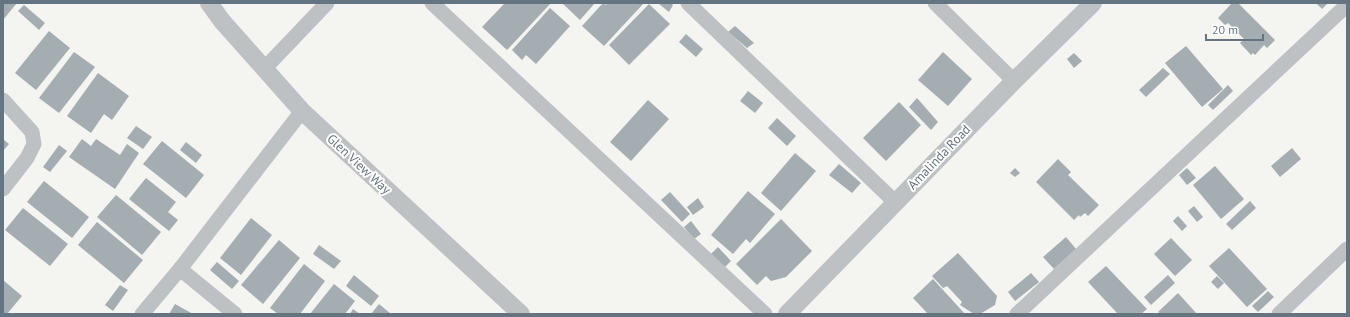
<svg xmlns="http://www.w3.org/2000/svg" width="1350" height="317" font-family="'PT Sans',sans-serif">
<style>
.building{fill:#a4adb1}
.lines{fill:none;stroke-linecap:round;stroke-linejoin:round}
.minor{stroke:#bdc1c4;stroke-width:15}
.tertiary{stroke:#bdc1c4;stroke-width:18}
.labels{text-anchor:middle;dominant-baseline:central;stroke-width:4;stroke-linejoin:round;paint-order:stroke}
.street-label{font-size:13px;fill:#647480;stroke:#fff}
</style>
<rect width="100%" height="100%" fill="#f4f4f0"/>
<g class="building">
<path d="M3 3H17L3 20Z"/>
<path d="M505 3H551L507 50 482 27Z"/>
<path d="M562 3H595L580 20Z"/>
<path d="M603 3 606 5 607 3H644L604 46 582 26Z"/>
<path d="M660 3H671L673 5 669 12 659 4Z"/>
<path d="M1232 3H1238L1275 40 1267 48 1264 45 1255 55 1253 53 1251 55 1240 43 1244 39 1228 23 1225 25 1218 18Z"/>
<path d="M1316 3H1328L1322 9Z"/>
<path d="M649 4 670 24 629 65 609 45Z"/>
<path d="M24 5 45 23 39 30 18 11Z"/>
<path d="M550 8 570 26 536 64 526 55 522 60 512 50Z"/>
<path d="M735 26 754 43 747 48 728 32Z"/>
<path d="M49 31 70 48 36 90 15 73Z"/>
<path d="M686 34 703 49 696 57 679 42Z"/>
<path d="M1186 46 1223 89 1202 107 1165 63Z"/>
<path d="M74 52 95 67 59 113 39 98Z"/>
<path d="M943 52 972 79 948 106 918 80Z"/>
<path d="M1074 53 1082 61 1074 68 1067 59Z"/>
<path d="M1163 68 1170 74 1146 97 1139 90Z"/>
<path d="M98 73 129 96 112 120 104 114 91 133 67 116Z"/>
<path d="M1228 85 1233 91 1213 110 1208 105Z"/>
<path d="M748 91 763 103 755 113 740 101Z"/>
<path d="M917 98 938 122 931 130 909 107Z"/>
<path d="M648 100 669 119 631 161 610 142Z"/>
<path d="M899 102 921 125 886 161 863 138Z"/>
<path d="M777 118 796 136 787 146 768 128Z"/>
<path d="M136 126 152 137 143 149 127 138Z"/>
<path d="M3 139 9 144 3 151Z"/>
<path d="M82 139 91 146 96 139 120 155 127 144 139 153 115 189 69 157Z"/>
<path d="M162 141 204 175 186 198 143 164Z"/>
<path d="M186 142 202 155 196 163 180 150Z"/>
<path d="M59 145 67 151 50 172 43 167Z"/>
<path d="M1292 148 1301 159 1280 177 1271 166Z"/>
<path d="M795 153 816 171 781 211 761 193Z"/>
<path d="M1058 159 1071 172 1068 175 1099 205 1088 216 1085 213 1080 217 1079 215 1074 220 1036 182Z"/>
<path d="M839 164 861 183 852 193 829 175Z"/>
<path d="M1215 166 1244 199 1221 219 1193 185Z"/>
<path d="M1015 168 1020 173 1015 177 1010 173Z"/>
<path d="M1187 168 1196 178 1187 185 1179 175Z"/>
<path d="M146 178 176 202 168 212 178 220 169 231 129 199Z"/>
<path d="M44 181 89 217 72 238 27 202Z"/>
<path d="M748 191 775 214 750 243 746 239 733 254 711 235Z"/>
<path d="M670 192 690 214 682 222 661 200Z"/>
<path d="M116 195 161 232 142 255 97 217Z"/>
<path d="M698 198 704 207 693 215 687 207Z"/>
<path d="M1250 201 1256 208 1232 230 1226 224Z"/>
<path d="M1194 206 1203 217 1197 222 1188 211Z"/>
<path d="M23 208 68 244 50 266 5 230Z"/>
<path d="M1178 216 1187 226 1182 231 1173 221Z"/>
<path d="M251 218 272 235 241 275 220 258Z"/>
<path d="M781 219 812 251 786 277 771 281 766 276 757 285 736 264Z"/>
<path d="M691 221 701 234 694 239 684 227Z"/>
<path d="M97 222 143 260 124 283 78 245Z"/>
<path d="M1066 237 1076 249 1054 269 1043 257Z"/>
<path d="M1171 238 1192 260 1175 276 1154 254Z"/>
<path d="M279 240 300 258 263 304 241 285Z"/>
<path d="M319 245 341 261 334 269 313 254Z"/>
<path d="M718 247 731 261 723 269 710 255Z"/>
<path d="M1229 248 1267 289 1247 307 1209 266Z"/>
<path d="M958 253 997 296 995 305 980 314H974L960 305 962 302 947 286 943 288 932 276Z"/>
<path d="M217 262 239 281 232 289 210 270Z"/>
<path d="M304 264 325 281 300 314H278L270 308Z"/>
<path d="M1106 266 1147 309 1141 314H1118L1088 282Z"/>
<path d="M1031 273 1039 282 1015 301 1008 292Z"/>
<path d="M354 275 379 296 371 306 346 286Z"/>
<path d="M1168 275 1175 283 1151 305 1144 297Z"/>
<path d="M1217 276 1224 283 1218 289 1211 282Z"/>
<path d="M933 279 965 314H928L913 298Z"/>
<path d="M3 280 22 296 7 314H3Z"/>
<path d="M334 284 355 301 345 314H310Z"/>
<path d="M120 285 128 290 113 311 105 305Z"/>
<path d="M1268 291 1274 297 1258 312 1252 306Z"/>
<path d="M1178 293 1197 314H1161L1158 312Z"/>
<path d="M175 304 193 314H169Z"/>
<path d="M379 304 391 314H371Z"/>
<path d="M353 309 360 314H350Z"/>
</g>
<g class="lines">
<g class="minor">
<path d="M432 3C542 107 655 210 765 314"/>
<path d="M688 3 895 202"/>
<path d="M935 3 1014 81"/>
<path d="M264 69 327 3"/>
<path d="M3 100 32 132 34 144 27 158 3 189"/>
<path d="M180 269 235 314"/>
<path d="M142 314 180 269 302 111"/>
<path d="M1017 314 1347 5"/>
<path d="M1279 314 1347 249"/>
</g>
<g class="tertiary">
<path d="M209 3 222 21 302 111 521 314"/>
<path d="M787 314 1014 81 1093 3"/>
</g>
</g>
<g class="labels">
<g class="street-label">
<text transform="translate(939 157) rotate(-46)">Amalinda Road</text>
<text transform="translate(359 164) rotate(43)">Glen View Way</text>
</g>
</g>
<rect width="1350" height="317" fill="none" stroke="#647480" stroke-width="8"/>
<path d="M1206 34v6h57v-6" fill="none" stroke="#647480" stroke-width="2"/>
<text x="1212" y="34" font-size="12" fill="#647480" stroke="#ffffff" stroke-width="3" paint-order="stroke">20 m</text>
</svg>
